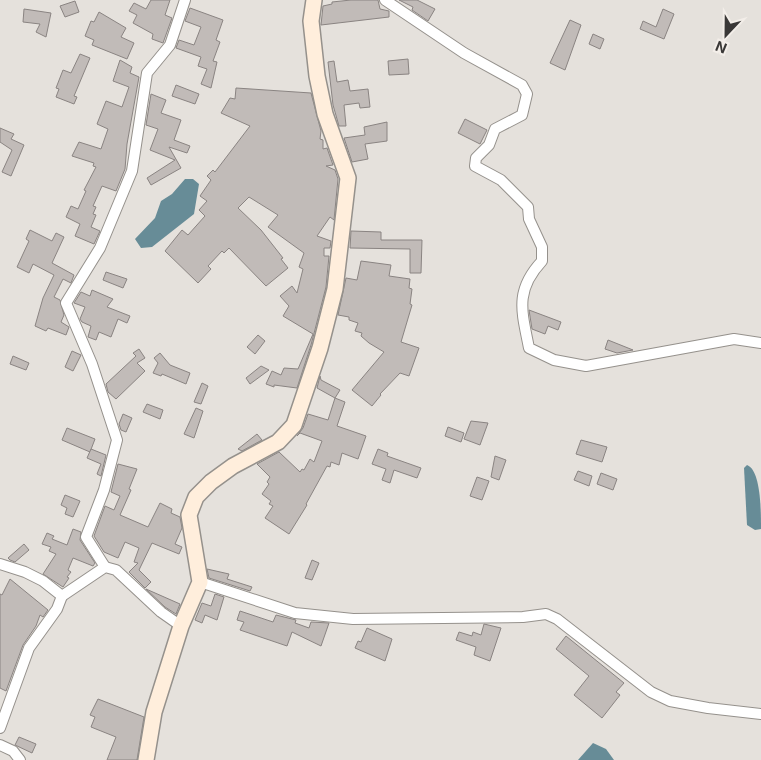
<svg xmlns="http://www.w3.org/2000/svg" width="761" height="760" font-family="Inter,sans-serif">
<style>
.water{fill:#678c97}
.building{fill:#c1bbb8;stroke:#8a8482}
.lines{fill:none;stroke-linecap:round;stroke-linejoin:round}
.street-casing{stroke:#95918c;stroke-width:12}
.secondary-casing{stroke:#95918c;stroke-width:18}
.street{stroke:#fff;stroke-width:10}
.secondary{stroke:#ffeedc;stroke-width:15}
</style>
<rect width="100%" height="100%" fill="#e5e1dc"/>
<g class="water">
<path d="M185 179H193L199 184 194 214 152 247 141 248 135 239 155 218 161 201 172 194Z"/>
<path d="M747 465C761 470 761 512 761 529L755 530 747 525 744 468Z"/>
<path d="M593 743 606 749 614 760H578Z"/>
</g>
<g class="building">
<path d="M151 0H170L165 15 172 18 163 43 152 39 153 34 133 23 137 15 129 11 134 3 146 9Z"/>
<path d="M351 0H378L380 9 389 11V17L321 25 323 6 332 4V2Z"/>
<path d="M399 0H417L435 9 428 21 412 10 413 7Z"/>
<path d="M75 1 79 12 65 17 60 6Z"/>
<path d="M190 8 223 20 216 40 220 42 213 61 217 62 211 88 201 84 207 69 198 66 201 57 176 48 179 40 194 45 201 27 185 21Z"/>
<path d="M24 9 51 13 46 37 36 32 40 24 23 22Z"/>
<path d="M663 9 674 14 664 39 640 29 643 21 656 27Z"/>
<path d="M99 12 126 28 121 37 134 43 127 59 92 45 94 40 85 36 91 21 94 22Z"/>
<path d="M570 20 581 25 565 70 550 63Z"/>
<path d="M593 34 604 39 600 49 589 44Z"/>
<path d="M80 54 90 58 74 96 77 97 74 104 56 97 59 89 56 88 63 70 71 73Z"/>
<path d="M408 59 409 74 389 75 388 61Z"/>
<path d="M120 60 132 67 130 73 139 77 127 144 125 169 116 191 102 186 93 206 96 207 93 214 96 215 91 227 100 231 94 244 75 236 80 224 66 217 71 206 78 209 86 191 84 190 96 167 93 166 94 163 72 156 79 142 101 149 108 129 97 124 106 101 122 107 129 87 113 81Z"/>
<path d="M334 61 337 82 348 80 350 91 368 89 370 107 360 108 359 103 344 105 346 126H339L333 105 328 62Z"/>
<path d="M176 85 199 94 195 104 172 96Z"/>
<path d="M236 88 311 93 321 131 320 139 323 140V149L327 148 333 165 326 166 335 170 338 179 334 220 330 217 317 236 331 241 330 248H324V256H329L326 287 311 345 297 388 274 385V387L266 384 272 371 281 375 284 368 298 369 313 334 283 316 289 306 280 296 292 286 297 293 303 269 299 267 304 253 268 227 278 215 249 197 238 208 261 230 283 258 281 259 288 268 266 286 229 248 224 253 222 251 208 266 211 269 198 283 165 251 182 230 188 235 205 216 199 210 207 201 200 196 211 180 207 176 213 170 215 172 250 126 221 113 230 98 235 99Z"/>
<path d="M151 94 166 100 161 113 181 120 174 140 190 146 187 153 169 147 181 168 151 185 147 178 175 160 150 150 158 129 146 125Z"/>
<path d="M465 119 487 130 480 144 458 133Z"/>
<path d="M387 122V141L365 144 368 159 352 162 344 138 365 135 364 127Z"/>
<path d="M0 128 14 134 11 139 24 145 11 176 2 172 12 150 0 142Z"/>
<path d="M30 230 52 241 56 233 64 237 52 263 74 275 71 283 63 279 54 297 60 300 64 315 61 322 69 327 66 335 48 328 46 331 35 326 43 298 54 275 33 264 29 273 17 267 29 241 26 239Z"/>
<path d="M351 231 381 232V240H422L421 273H410V249L350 248Z"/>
<path d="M361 261 391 265 389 276 410 279 409 288 412 289 410 304 412 305 401 342 419 348 409 376 400 373 380 394 381 395 372 406 352 390 384 352 369 343 361 336 362 333 355 331 358 323 349 320V317L338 315 346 278 357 280Z"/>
<path d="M106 272 127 279 123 288 103 280Z"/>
<path d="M92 290 113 299 107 307 130 316 127 323 118 319 111 337 99 332 96 340 88 337 91 326 82 322 80 319 85 307 74 303 81 292 90 296Z"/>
<path d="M529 310 561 322 558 330 548 326 545 334 532 329Z"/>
<path d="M258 335 265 341 255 354 247 347Z"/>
<path d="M608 340 633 350 617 353 605 349Z"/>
<path d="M139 349 145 358 137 363 145 371 116 399 108 392 106 384 136 356 133 353Z"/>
<path d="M72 351 81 355 73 371 65 367Z"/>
<path d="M160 353 170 365 190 373 186 384 162 374 161 376 153 373 158 363 154 358Z"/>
<path d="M13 356 29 363 26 370 10 364Z"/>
<path d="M261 366 269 370 250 384 246 378Z"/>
<path d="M320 376 321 380 340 390 335 398 345 402 337 426 366 436 358 459 342 453 339 465 331 462 330 467 327 466 306 504 307 505 289 534 265 518 273 506 269 504 271 501 262 494 269 484 267 482 270 477 257 464 279 452 300 472 302 469 304 470 310 459 314 462 322 441 300 433 297 436 303 428 308 414 328 420 335 398 317 388Z"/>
<path d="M202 383 208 386 201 404 194 402Z"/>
<path d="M147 404 163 410 160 419 143 412Z"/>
<path d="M196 408 203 411 194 438 184 434Z"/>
<path d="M123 414 132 418 126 432 121 430 119 424Z"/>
<path d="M471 421 488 423 480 445 464 439Z"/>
<path d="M448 427 464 433 461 442 445 436Z"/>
<path d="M67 428 95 439 90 452 62 440Z"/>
<path d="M257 434 262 440 242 451 238 449Z"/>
<path d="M581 440 607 447 602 462 576 454Z"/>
<path d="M91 449 106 455 101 476 97 474 101 464 87 458Z"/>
<path d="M378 449 388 453 387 456 421 468 417 478 394 470 390 483 382 480 386 469 372 464Z"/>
<path d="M495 456 506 460 499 480 491 477Z"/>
<path d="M118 464 137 469 129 489 131 490 120 515 148 527 160 503 172 509 171 513 180 517 182 528 175 544 182 547 179 554 152 543 139 570 151 582 145 588 129 572 138 563 134 562 139 548 125 542 118 558 104 552 94 536 105 506 114 510 120 496 111 492Z"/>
<path d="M578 471 592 476 589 486 574 480Z"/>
<path d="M601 473 617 479 613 490 597 484Z"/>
<path d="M477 477 489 481 482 500 470 496Z"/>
<path d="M65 495 80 501 73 517 65 514 67 508 61 505Z"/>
<path d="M73 529 81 532 80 540 95 563 93 566 73 558 68 570 71 572 67 577 69 578 63 587 43 574 56 554 49 551 51 547 42 544 47 533 54 536 52 539 67 545Z"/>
<path d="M24 544 29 550 15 562 10 560 8 558Z"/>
<path d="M312 560 319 563 312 580 305 578Z"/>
<path d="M207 569 229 574 227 579 252 587 250 591 209 578Z"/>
<path d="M10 579 48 610 43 617 40 615 36 626 23 645 6 691 0 688V594L2 595Z"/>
<path d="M146 589 180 604 176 614 165 607Z"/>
<path d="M215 594 224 597 217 620 205 615 202 623 195 620 202 603 211 606Z"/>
<path d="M240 611 273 622 276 615 296 620 295 623 309 628 311 622 329 623 321 646 292 632 287 646 240 630 244 622 237 620Z"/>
<path d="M484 624 501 628 490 661 474 655 476 647 456 640 459 632 472 636 473 632 481 635Z"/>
<path d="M367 628 392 639 385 661 355 648 358 641 361 642Z"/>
<path d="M566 636 624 683 616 692 620 695 602 718 574 695 589 676 556 649Z"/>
<path d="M98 699 144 717 137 760H107L116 737 91 727 95 717 90 715Z"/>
<path d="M19 737 36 744 32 753 15 745Z"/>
</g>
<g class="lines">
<defs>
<g id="street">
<path d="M385 0 464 53 522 85 527 94 522 115 495 129 489 145 476 158 475 166 501 180 528 207 529 219 542 247V261C514 291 522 312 529 348L554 360 586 366 734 339 761 343"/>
<path d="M0 564 25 572 43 581 62 596 105 567 116 570 161 612 181 626"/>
<path d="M105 567 86 537 104 490 117 440 92 364 66 303 100 248 132 171 147 73 170 45 185 0"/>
<path d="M200 582 295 613 353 619 523 617 546 614 557 619 651 692 670 701 708 708 761 714"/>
<path d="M0 728 29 648 57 609 62 596"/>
<path d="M0 745 13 751 20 760"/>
</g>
<path id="secondary" d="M146 760 154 712 181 626 200 582 189 515 196 497 211 482 233 466 278 442 294 425 320 348 335 289 348 178 325 114 317 76 311 21 314 0"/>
</defs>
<use href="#street" class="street-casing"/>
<use href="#secondary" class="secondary-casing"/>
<use href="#street" class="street"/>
<use href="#secondary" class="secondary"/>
</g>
<g transform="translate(726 35) rotate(202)" stroke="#f3eee9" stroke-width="4" paint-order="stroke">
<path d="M0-4L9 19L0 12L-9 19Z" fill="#3a3837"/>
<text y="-8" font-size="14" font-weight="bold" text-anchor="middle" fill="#3a3837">N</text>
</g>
</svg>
